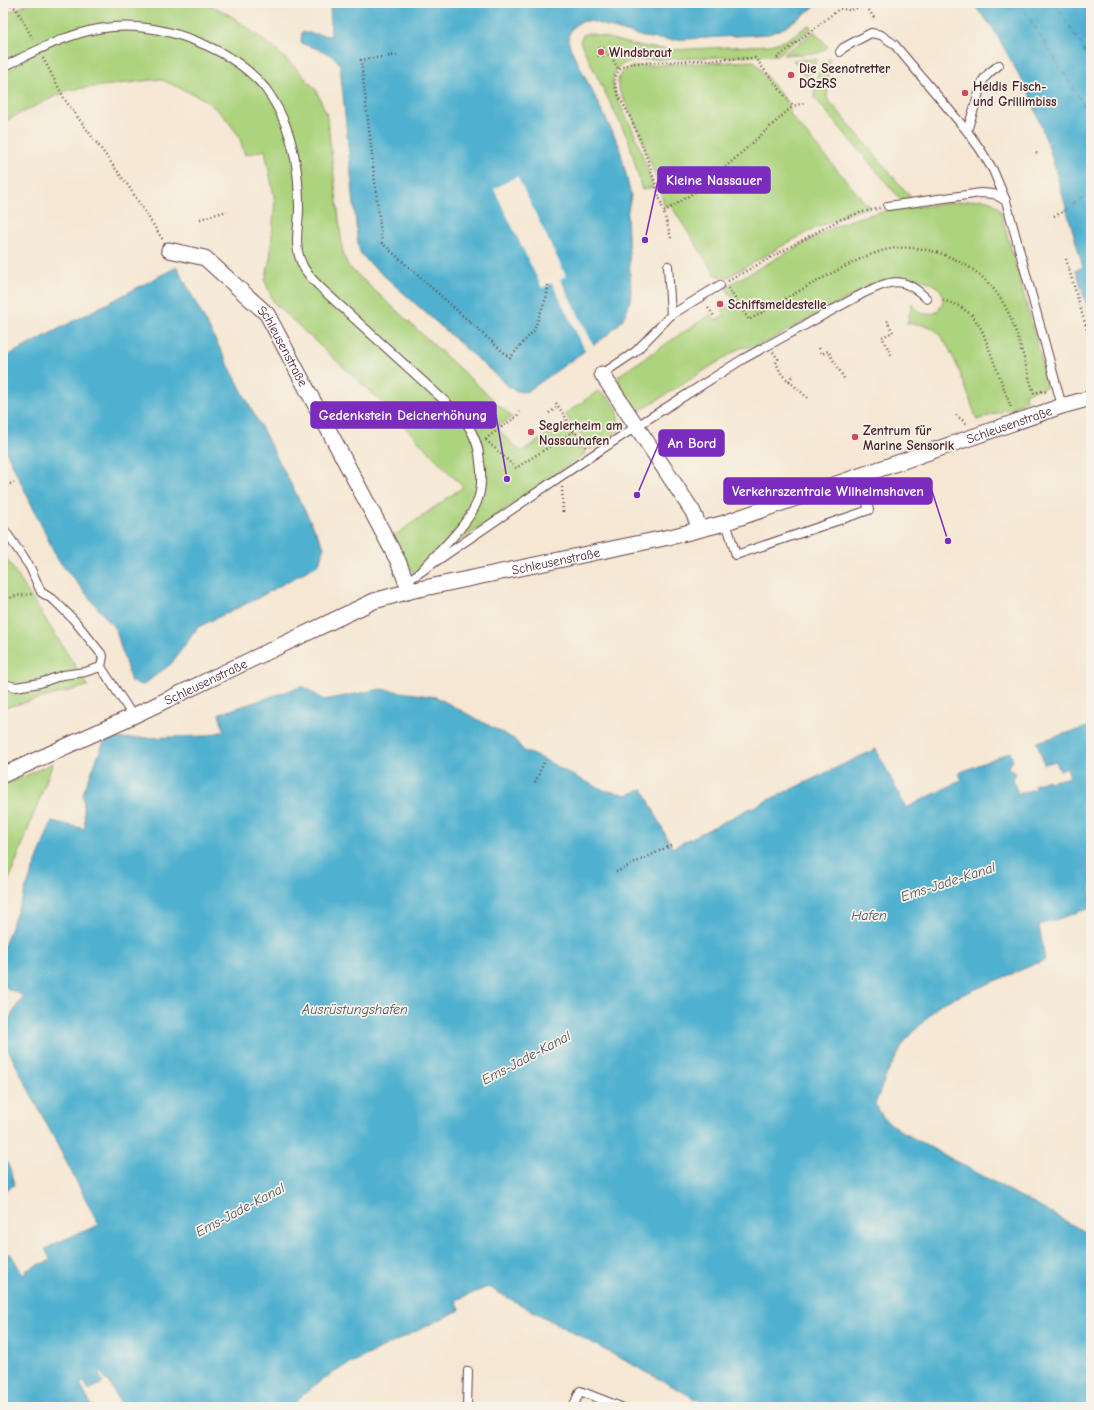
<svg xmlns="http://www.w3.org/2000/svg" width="1094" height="1410" font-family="'Comic Neue',sans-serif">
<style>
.green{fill:#acd37d;stroke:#7b7954}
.water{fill:#50b0cf;stroke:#4d687d}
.pier{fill:#f5e7d3}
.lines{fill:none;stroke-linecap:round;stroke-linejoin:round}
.ferry{stroke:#4c5264;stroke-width:1;stroke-dasharray:5 4;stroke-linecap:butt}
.lane-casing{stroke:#643d44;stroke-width:10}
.street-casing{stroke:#643d44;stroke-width:17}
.path{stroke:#643d44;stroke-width:2.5;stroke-dasharray:1 3;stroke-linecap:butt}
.lane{stroke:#fff;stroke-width:8}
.street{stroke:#fff;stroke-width:15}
.poi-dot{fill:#d1495b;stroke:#f7f3e8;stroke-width:1.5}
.labels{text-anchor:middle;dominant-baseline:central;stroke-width:3.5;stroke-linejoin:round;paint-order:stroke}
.poi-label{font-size:13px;font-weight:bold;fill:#4a1f2b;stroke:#f7f3e8;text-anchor:start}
.street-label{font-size:13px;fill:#4a1f2b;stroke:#f7f3e8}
.water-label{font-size:14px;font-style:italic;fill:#4c5264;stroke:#f7f3e8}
.leader{fill:none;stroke:#7b2cbf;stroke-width:1.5}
.callout-dot{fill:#7b2cbf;stroke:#f7f3e8;stroke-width:1.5}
.callout{fill:#7b2cbf;stroke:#7b2cbf;stroke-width:1.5}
.callout-label{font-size:14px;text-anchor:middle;font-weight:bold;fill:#fff}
</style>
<rect width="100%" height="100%" fill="#f7f3e8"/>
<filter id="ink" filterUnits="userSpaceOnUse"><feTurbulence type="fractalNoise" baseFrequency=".025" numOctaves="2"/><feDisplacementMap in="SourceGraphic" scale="8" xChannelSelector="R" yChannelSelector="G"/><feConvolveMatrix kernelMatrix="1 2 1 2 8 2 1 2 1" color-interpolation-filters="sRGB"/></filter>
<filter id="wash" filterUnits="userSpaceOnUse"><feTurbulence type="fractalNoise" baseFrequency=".012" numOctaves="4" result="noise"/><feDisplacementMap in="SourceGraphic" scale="16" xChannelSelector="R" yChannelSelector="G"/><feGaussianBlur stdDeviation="0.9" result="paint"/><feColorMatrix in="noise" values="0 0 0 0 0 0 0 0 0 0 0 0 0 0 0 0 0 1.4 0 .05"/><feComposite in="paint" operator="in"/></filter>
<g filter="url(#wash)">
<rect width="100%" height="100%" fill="#f5e7d3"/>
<g class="green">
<path d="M30 3H207L233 17 271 46 297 69 316 90 326 113 328 124 343 254 348 266 512 417 497 428 521 452 566 423 586 453 414 573 391 538 463 487 380 401 274 303 265 281 270 258 275 201 265 150 245 155 239 136 224 116 204 99 160 79 68 90 3 122V15Z"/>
<path d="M809 25 812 28 778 55 637 60C589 66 626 111 635 135 642 152 647 169 653 187L642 190 629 141 581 44 580 41 583 35 589 33 638 46 671 50 770 45 786 40Z"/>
<path d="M814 31 828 47 819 53 783 55Z"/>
<path d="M830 58 827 98 912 199 901 200 814 97C815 79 817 71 830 58Z"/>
<path d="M817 59 808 79 793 60Z"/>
<path d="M754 61 789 105 791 116 869 207C819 222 774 251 728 277L723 278 715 274 670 204 665 207C654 173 644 139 627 106 624 99 617 90 618 81 620 69 629 67 638 66Z"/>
<path d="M983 199 991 201 1000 209 1049 386 1025 393 1026 400 1023 404 977 420C969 398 951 338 932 328 924 324 916 324 907 324L912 303C915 309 919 314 926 314 940 316 948 299 939 288 929 278 901 276 888 279 882 280 876 283 870 286L761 345 740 348 643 409 630 403 623 392 618 376 711 314 715 321 725 315 722 310 735 302 725 287 815 237 840 224 860 217 890 210Z"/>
<path d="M598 391 611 400 618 411 619 431 590 450 565 414Z"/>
<path d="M3 553 88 686 3 708Z"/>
<path d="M53 763 3 896V786Z"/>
</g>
<g class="water">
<path d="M330 3H820L784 28 769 34 671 40 658 39 643 37 590 21C575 20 565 32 570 47L619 145 631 196 627 215 631 292 629 305 624 317 618 325 610 333 528 391C520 393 515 391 508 386L364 258 360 252 358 245 340 65C334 52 313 48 301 43L302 32 329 36 331 35Z"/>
<path d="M972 3H1091V320L1076 270 1083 267 1050 151 1030 95 993 28Z"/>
<path d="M177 267 324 547 319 564 256 599 198 627 171 664 143 685 131 682 116 630 58 560 3 445V358Z"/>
<path d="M303 686 324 700 381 689 436 697 514 739 524 751 545 760 576 777 604 790 627 795 643 789 672 848 745 811 876 749 906 808 962 780 959 773 1010 752 1013 761 1008 768 1016 773 1013 780 1018 794 1035 789 1034 785 1048 780 1049 782 1070 777 1067 768 1060 771 1056 761 1044 764 1037 742 1091 726V908L1039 925 1045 960 940 1004 905 1041 886 1076 875 1104 884 1119 904 1133 1091 1235V1407H711L488 1287 456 1300 460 1310C433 1323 406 1336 380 1349 347 1365 316 1379 291 1407H123L108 1380 106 1381 101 1372 99 1374 103 1383 89 1390 84 1382 80 1384 92 1407H3V1257L10 1253 23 1275 26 1273 25 1271 41 1263 42 1264 51 1260 45 1249 63 1240 99 1225 3 1040V1029L23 996 3 986V948L52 821 85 829 83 793 105 739 206 736 224 731 219 714Z"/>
<path d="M3 1155 10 1169 14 1185 3 1191Z"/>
</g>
<path class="pier" d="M517 176 566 276 560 279 594 346 586 352 552 283 542 288 494 189Z"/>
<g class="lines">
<g class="ferry">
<path d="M1020 3 1091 117"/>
<path d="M1055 3 1083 48 1091 64"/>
<path d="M1065 211 1091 194"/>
</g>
</g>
</g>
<g filter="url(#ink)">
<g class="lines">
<defs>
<g id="lane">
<path d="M840 52 843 48 871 33 881 35 894 44 967 131 980 149 993 170 1006 201 1062 406"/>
<path d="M3 67C38 50 73 30 113 27 164 23 232 48 265 88 280 108 289 130 294 154 298 172 299 190 299 208 299 225 294 243 300 259 304 272 314 281 323 290L460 415C472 429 479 443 480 462 482 475 482 489 477 502 468 525 438 552 421 571"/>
<path d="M967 131 983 80 989 73 999 65"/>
<path d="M888 206 981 193 994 194 1006 201"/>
<path d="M671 315 720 285"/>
<path d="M602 374 635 352 671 315 668 266"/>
<path d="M726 522 736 555 869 510 859 476"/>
<path d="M3 528 30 567 41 592 55 601 74 620 103 656 101 667 133 716"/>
<path d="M406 582 561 476 637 426 743 359 862 294C891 280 903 275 927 299"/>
<path d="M3 684 16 687 40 683 63 675 85 672 101 667"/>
<path d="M467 1407 468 1371"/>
<path d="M573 1407 580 1391 621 1407"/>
</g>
<g id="street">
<path id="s1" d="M169 250 205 258 267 314 398 561 410 591"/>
<path d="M602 374 693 512 700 529"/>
<path id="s2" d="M3 775 133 716 374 601 410 591 674 536 721 524 1062 406 1091 398"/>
</g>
</defs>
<use href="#lane" class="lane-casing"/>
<use href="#street" class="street-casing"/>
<g class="path">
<path d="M869 3 867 7 874 18"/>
<path d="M3 7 10 5 16 8 34 41"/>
<circle cx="601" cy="52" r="4"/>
<path d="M605 52 611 56 619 70"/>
<path d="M397 55 361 60 382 243 510 358 534 330 547 295 548 285"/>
<path d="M43 58 65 100 129 187 163 240"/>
<path d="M777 58 839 9C843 8 846 10 850 10 856 9 860 5 867 7"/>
<path d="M1036 153 1039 155"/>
<path d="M664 212 708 183 793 106"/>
<path d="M1054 216 1065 211"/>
<path d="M200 219 227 211"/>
<path d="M671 238C659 196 648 153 628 113 623 103 614 91 615 79 617 67 627 64 638 63L755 58 793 106 804 103"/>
<path d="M1066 259 1091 344"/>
<path d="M728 281 839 220 859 213 880 208"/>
<path d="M728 288 749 320C782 301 815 281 850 264 864 257 880 250 896 248 917 246 939 251 958 261 977 270 993 285 1004 304 1019 332 1024 363 1034 393L1042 391 1048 392"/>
<path d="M943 300 959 306 972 315 982 330 1011 408"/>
<path d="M708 308 714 316 715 315"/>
<path d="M888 321 887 322 893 332 882 337 892 356"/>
<path d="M819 348 822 354 828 351 845 380"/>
<path d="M773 352 778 359 776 363 782 375 809 399"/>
<path d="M789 381 793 374"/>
<path d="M556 403 587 449"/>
<path d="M549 413 558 407"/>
<path d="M956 415 967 424"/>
<path d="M485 439 516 417 520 412"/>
<path d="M486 440 516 468 574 431"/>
<path d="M562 487 563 513"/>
<path d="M3 488 14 482"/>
<path d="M3 600 16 596 32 594"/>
<path d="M535 782 545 760"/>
<path d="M616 872 672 845"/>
</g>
<use href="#lane" class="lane"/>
<use href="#street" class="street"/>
</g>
</g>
<g class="poi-dot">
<circle cx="601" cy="52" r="4"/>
<circle cx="791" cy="75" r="4"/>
<circle cx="965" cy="93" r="4"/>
<circle cx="720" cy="304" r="4"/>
<circle cx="531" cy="432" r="4"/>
<circle cx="855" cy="437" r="4"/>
</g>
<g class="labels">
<g class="poi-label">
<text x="609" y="52">Windsbraut</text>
<text x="799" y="68">Die Seenotretter<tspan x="799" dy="15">DGzRS</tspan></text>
<text x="973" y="86">Heidis Fisch-<tspan x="973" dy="15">und Grillimbiss</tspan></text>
<text x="728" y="304">Schiffsmeldestelle</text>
<text x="539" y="425">Seglerheim am<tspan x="539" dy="15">Nassauhafen</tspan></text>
<text x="863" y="430">Zentrum für<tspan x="863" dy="15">Marine Sensorik</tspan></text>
</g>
<g class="street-label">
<text stroke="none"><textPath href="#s1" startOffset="156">Schleusenstraße</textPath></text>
<text stroke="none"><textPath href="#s2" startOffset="1070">Schleusenstraße</textPath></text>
<text stroke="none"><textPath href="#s2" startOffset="596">Schleusenstraße</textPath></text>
<text stroke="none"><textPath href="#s2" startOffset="223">Schleusenstraße</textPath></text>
</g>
<g class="water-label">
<text transform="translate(948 882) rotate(-18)">Ems-Jade-Kanal</text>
<text x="869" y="915">Hafen</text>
<text x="355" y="1009">Ausrüstungshafen</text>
<text transform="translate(526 1058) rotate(-28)">Ems-Jade-Kanal</text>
<text transform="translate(240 1210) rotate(-28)">Ems-Jade-Kanal</text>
</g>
</g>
<path class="leader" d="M645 240L658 180M507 479L496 415M637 495L659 443M948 541L932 491"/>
<g class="callout-dot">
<circle cx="645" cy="240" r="4"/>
<circle cx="507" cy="479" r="4"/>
<circle cx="637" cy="495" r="4"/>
<circle cx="948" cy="541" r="4"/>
</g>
<g class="callout">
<rect x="658" y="167" width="112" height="26" rx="4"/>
<rect x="311" y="402" width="185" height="26" rx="4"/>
<rect x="659" y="430" width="65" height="26" rx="4"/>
<rect x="724" y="478" width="208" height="26" rx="4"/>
</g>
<g class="callout-label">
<text x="714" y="185">Kleine Nassauer</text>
<text x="403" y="420">Gedenkstein Deicherhöhung</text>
<text x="692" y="448">An Bord</text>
<text x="828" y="496">Verkehrszentrale Wilhelmshaven</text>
</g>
<rect width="1094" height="1410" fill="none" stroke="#f7f3e8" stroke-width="16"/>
</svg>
